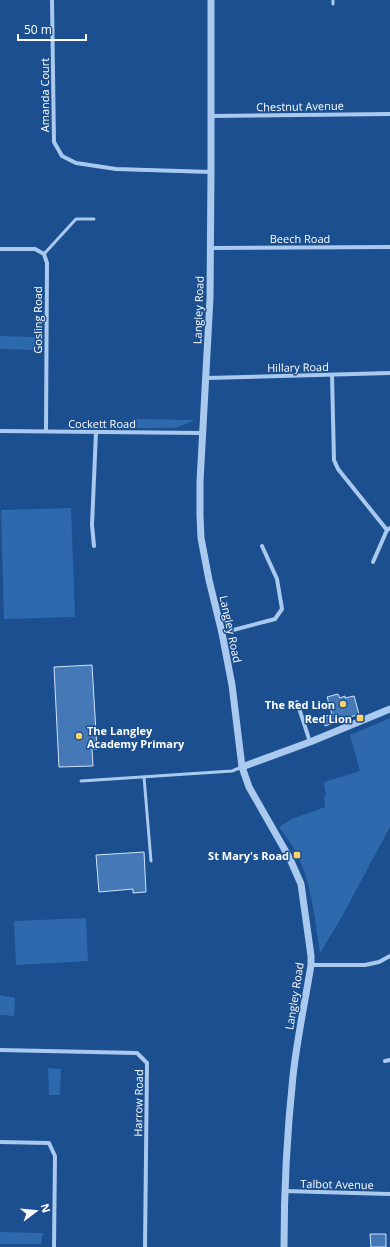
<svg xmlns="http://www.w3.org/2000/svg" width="390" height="1247" font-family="'Open Sans',sans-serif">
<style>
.green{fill:#2e69ad}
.building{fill:#4478b7;stroke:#cfe3fa}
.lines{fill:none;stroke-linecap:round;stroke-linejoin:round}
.service{stroke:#a9c9ee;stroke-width:3}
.minor{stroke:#a9c9ee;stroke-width:4}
.tertiary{stroke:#a9c9ee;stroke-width:7}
.poi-dot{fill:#ffd166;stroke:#1b4f8f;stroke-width:1.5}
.labels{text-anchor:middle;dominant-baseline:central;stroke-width:3;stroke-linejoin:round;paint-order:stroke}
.street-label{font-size:11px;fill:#fff;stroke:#1b4f8f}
.poi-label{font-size:11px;font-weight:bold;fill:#fff;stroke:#1b4f8f;text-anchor:end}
</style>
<rect width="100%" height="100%" fill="#1b4f8f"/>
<g class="green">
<path d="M0 336 35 337V350L0 349Z"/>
<path d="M132 419 195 420 176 428H132Z"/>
<path d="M71 508 75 617 4 619 1 510Z"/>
<path d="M390 718V827L340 920 320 953C315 920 312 886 298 856 293 846 286 836 279 827L292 819 325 807 324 798 326 795 324 782 360 771 350 735Z"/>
<path d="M86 918 88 961 16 965 14 921Z"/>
<path d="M0 995 15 998 14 1016 0 1015Z"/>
<path d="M48 1068 61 1069 60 1095H49Z"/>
<path d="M0 1232 43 1233 41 1244H0Z"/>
</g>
<g class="building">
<path d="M92 665 97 749H92L93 766 59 767 54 667Z"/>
<path d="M338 694 340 698 345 696V698L354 696 359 714 325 726 323 717 332 714 327 697Z"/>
<path d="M144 852 146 892 133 893V889L99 892 96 855Z"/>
<path d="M370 1234H386V1247H371Z"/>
</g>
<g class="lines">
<g class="service">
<path d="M333 0V4"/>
<path d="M44 254 76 219H94"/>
<path d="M144 777 151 861"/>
<path d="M81 781 232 771 242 767"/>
</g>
<g class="minor">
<path d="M52 0 54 142 62 156 76 163 116 169 211 172"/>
<path d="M211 116 390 114"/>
<path d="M211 248 390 247"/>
<path d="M0 249H35L44 254 47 263 46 431"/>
<path d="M332 375 334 460 338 469 387 530 390 528"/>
<path d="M206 378 390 373"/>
<path d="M0 431 203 433"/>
<path d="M94 546 92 525 96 432"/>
<path d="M373 562 387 530"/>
<path d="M222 633 275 619 282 609 277 579 262 546"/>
<path d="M297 702 310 742"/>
<path d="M311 965H365L379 962 390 956"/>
<path d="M0 1050 137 1053 147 1063 145 1247"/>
<path d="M385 1061 390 1060"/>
<path d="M0 1142 49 1143 55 1156 54 1247"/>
<path d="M284 1191 390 1194"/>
</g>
<g class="tertiary">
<path d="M211 0V172L210 298 200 482V515L201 538 209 580 222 633 232 685 242 767 249 787 290 859 301 884 311 956V965C305 1002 297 1039 293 1076 287 1133 284 1190 284 1247"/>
<path d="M242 767 310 742 390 709"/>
</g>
</g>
<g class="poi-dot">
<circle cx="343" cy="704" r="4"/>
<rect x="356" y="714" width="8" height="8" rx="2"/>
<circle cx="79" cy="736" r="4"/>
<rect x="293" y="851" width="8" height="8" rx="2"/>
</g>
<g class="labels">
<g class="street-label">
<text transform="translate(44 95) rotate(-90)">Amanda Court</text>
<text transform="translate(300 106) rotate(-1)">Chestnut Avenue</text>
<text x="300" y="238">Beech Road</text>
<text transform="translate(198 310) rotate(-88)">Langley Road</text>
<text transform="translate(37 320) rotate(-90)">Gosling Road</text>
<text transform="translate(298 367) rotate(-1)">Hillary Road</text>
<text x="102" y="423">Cockett Road</text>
<text transform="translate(231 629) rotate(78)">Langley Road</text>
<text transform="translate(294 996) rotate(-81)">Langley Road</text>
<text transform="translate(138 1103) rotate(-89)">Harrow Road</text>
<text transform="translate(337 1184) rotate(1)">Talbot Avenue</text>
</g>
<g class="poi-label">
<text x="335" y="704">The Red Lion</text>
<text x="352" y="718">Red Lion</text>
<text x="87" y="730" text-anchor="start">The Langley<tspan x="87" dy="13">Academy Primary</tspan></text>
<text x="289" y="855">St Mary's Road</text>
</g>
</g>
<g transform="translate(36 1211) rotate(74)" stroke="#1b4f8f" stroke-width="3" paint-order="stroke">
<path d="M0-3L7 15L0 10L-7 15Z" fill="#ffffff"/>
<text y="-6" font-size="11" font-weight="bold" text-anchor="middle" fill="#ffffff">N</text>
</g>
<path d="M18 34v6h68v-6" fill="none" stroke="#ffffff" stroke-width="2"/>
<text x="24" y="34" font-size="12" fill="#ffffff" stroke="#1b4f8f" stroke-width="3" paint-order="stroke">50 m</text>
</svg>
